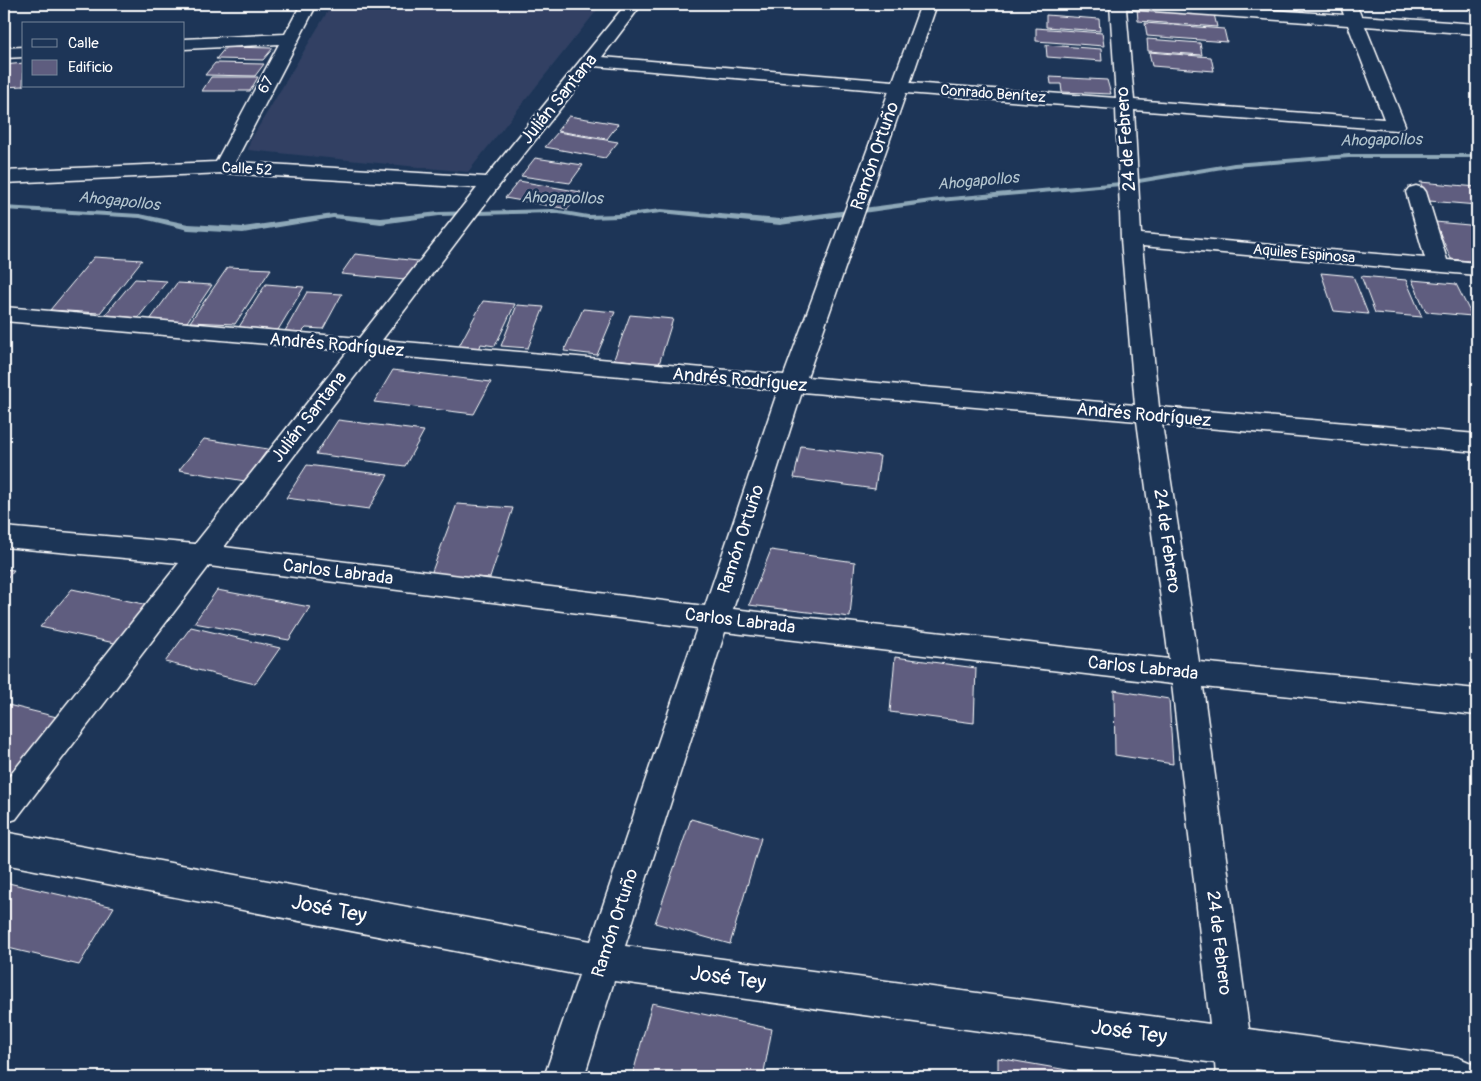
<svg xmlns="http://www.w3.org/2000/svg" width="1481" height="1081" font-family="Pangolin,sans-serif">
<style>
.built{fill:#304163}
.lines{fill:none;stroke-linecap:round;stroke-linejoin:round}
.stream{fill:#8ea8b8;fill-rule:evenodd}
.building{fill:#5e5d7f;stroke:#fff}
.minor-casing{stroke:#fff;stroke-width:3}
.minor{fill:#1d3557;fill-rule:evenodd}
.labels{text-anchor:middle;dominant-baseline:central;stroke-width:5;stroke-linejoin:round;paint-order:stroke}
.far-street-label{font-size:15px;fill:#fff;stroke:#1d3557}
.far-water-label{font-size:16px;font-style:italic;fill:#b3c5cf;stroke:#1d3557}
.street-label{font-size:18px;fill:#fff;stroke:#1d3557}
.near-street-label{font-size:21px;fill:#fff;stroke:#1d3557}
</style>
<rect width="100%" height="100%" fill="#1d3557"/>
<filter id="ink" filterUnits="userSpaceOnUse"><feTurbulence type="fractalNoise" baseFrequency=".02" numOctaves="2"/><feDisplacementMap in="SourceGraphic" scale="10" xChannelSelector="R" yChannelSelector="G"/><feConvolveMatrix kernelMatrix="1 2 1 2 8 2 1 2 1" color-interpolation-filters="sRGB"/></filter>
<g filter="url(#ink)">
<path class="built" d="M332 4H602L468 172 248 150 250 141Z"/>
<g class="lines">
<path class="stream" d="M1349 154H1477V158H1349L1234 167 1121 186 939 202 780 225 661 213 619 218 588 219 553 213 439 216 381 224 333 218 243 233 188 230 140 218 4 210V206L140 214 188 224 243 227 333 214 381 218 439 212 553 209 588 215 619 214 661 209 780 219 939 198 1121 182 1234 163Z"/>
</g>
<g class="building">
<path d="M1137 8 1214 14 1217 27 1138 21Z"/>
<path d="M1046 15 1099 19 1100 31 1046 27Z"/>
<path d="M1145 23 1224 29 1227 42 1147 36Z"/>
<path d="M1036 28 1102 33 1104 46 1036 41Z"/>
<path d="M1147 39 1200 43 1202 55 1148 51Z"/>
<path d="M1046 45 1101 49 1102 61 1047 57Z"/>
<path d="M226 47 273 48 263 60 216 59Z"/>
<path d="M1149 52 1211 57 1214 71 1152 66Z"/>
<path d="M24 63 23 86 4 87V65Z"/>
<path d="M215 63 264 64 255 76 205 75Z"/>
<path d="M211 77H258L250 91H202Z"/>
<path d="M1050 77 1107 80 1111 94 1062 92 1061 84H1051Z"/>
<path d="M569 116 618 124 607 139 557 131Z"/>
<path d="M558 132 618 142 605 158 545 147Z"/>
<path d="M535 158 583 165 570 183 521 176Z"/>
<path d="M519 181 581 192 568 209 505 198Z"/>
<path d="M1420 182 1477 187V205L1429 201Z"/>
<path d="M1435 222 1469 225 1477 243V262L1451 259Z"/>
<path d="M355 254 418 261 405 280 341 274Z"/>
<path d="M94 257 142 260 100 313 50 310Z"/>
<path d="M228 267 271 269 235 324 190 322Z"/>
<path d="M1321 273 1353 276 1368 314 1334 311Z"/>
<path d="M1361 276 1406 280 1422 317 1375 313Z"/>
<path d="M135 279 167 281 138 318 105 315Z"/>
<path d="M1412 280 1456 284 1472 316 1426 312Z"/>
<path d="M177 283 212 285 187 322 150 320Z"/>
<path d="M266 284 304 287 278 330 239 327Z"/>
<path d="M307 292 342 294 323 329 306 328 302 332 285 331Z"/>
<path d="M483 301 515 304 495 346 481 344 479 350 458 348Z"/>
<path d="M517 305 544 307 528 348 501 346Z"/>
<path d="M583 309 615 312 597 355 564 351Z"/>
<path d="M630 315 673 319 659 364 614 359Z"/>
<path d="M393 370 491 382 474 414 374 402Z"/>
<path d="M338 420 424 431 405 466 316 454Z"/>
<path d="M204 439 268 449 245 481 179 470Z"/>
<path d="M801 446 880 456 875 489 794 478Z"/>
<path d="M307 465 388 475 369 509 286 498Z"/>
<path d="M457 504 513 508 490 578 431 574Z"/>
<path d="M771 550 855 562 850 617 749 605Z"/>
<path d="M4 569 14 570 4 582Z"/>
<path d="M72 589 148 605 119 644 40 627Z"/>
<path d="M217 590 310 607 289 640 194 623Z"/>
<path d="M191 627 280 648 255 684 165 662Z"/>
<path d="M895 657 976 668 974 723 890 712Z"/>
<path d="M1114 690 1169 699 1173 764 1115 755Z"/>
<path d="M4 704 65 719 10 791 4 790Z"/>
<path d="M691 819 761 838 730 944 655 923Z"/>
<path d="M4 882 114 907 79 965 4 947Z"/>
<path d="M652 1003 772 1029 763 1077H632Z"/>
<path d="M998 1058 1073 1071V1077H998Z"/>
<path d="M1121 1072 1147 1077H1122Z"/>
</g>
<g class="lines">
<defs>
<g id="minor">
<path d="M301 4H317L235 162 486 177 626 4H642L602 57 893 81 921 4H937L910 83 1116 98 1110 4H1183L1344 15 1340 4H1356L1361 16 1477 24V34L1365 26 1405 125 1402 129 1396 130 1134 110 1141 234 1425 258 1406 192 1409 188 1416 186 1423 188 1426 192 1447 260 1477 263V275L1142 246 1159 407 1477 434V452L1162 424 1199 662 1477 689V715L1203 687 1249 1029 1457 1057 1471 1063 1477 1077H1315L1255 1069 1256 1077H1216L1215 1063 614 981 584 1077H544L579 975 4 864V832L591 941 697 628 209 566 16 819 4 823V783L179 563 4 547V527L195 544 348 351 4 321V307L359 338 477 188 223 173 4 183V171L216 162 279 44 184 49V39L285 34ZM1126 9 1348 25 1384 119 1134 100ZM594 66 889 91 784 375 382 340 498 187ZM906 93 1116 109 1121 239 1135 405 807 377ZM372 354 778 390 705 606 224 547ZM802 392 1137 421 1169 659 733 609ZM725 632 1172 684 1210 1024 625 946Z"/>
<path d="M24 47V57L4 58V48Z"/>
</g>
</defs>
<use href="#minor" class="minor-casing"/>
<use href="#minor" class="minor"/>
</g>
</g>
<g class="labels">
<g class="far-street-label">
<text transform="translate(266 85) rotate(-62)">67</text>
<text transform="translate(993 94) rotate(4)">Conrado Benítez</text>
<text transform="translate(247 169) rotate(3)">Calle 52</text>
<text transform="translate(1304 254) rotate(5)">Aquiles Espinosa</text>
</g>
<g class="far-water-label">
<text transform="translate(1381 140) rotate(-1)">Ahogapollos</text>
<text transform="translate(978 181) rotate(-5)">Ahogapollos</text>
<text transform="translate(562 198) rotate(1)">Ahogapollos</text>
<text transform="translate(119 201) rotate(6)">Ahogapollos</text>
</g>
<g class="street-label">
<text transform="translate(559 99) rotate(-51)">Julián Santana</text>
<text transform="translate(1126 139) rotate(-94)">24 de Febrero</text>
<text transform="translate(875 156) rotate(-71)">Ramón Ortuño</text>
<text transform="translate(337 345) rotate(5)">Andrés Rodríguez</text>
<text transform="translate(740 380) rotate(5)">Andrés Rodríguez</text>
<text transform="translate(1144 415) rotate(5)">Andrés Rodríguez</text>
<text transform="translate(309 417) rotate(-52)">Julián Santana</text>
<text transform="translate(741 539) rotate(-72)">Ramón Ortuño</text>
<text transform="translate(1167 541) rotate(82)">24 de Febrero</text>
<text transform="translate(338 572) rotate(7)">Carlos Labrada</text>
<text transform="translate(740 621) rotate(7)">Carlos Labrada</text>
<text transform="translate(1143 668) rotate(6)">Carlos Labrada</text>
<text transform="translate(615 923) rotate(-72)">Ramón Ortuño</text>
<text transform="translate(1219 943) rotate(83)">24 de Febrero</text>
</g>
<g class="near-street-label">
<text transform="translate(329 909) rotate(11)">José Tey</text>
<text transform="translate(728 978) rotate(8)">José Tey</text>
<text transform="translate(1129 1032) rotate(8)">José Tey</text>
</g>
</g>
<rect width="1481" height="1081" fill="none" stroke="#1d3557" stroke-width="20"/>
<rect x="10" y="10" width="1461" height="1061" fill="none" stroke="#fff" stroke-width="2" filter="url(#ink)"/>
<rect x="22" y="22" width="162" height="65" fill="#1d3557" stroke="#77869a"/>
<rect x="32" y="39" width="25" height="8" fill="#1d3557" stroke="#77869a"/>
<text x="68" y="48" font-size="15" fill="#ffffff">Calle</text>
<rect x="32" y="60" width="25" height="15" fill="#5e5d7f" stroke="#77869a"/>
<text x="68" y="72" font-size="15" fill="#ffffff">Edificio</text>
</svg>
